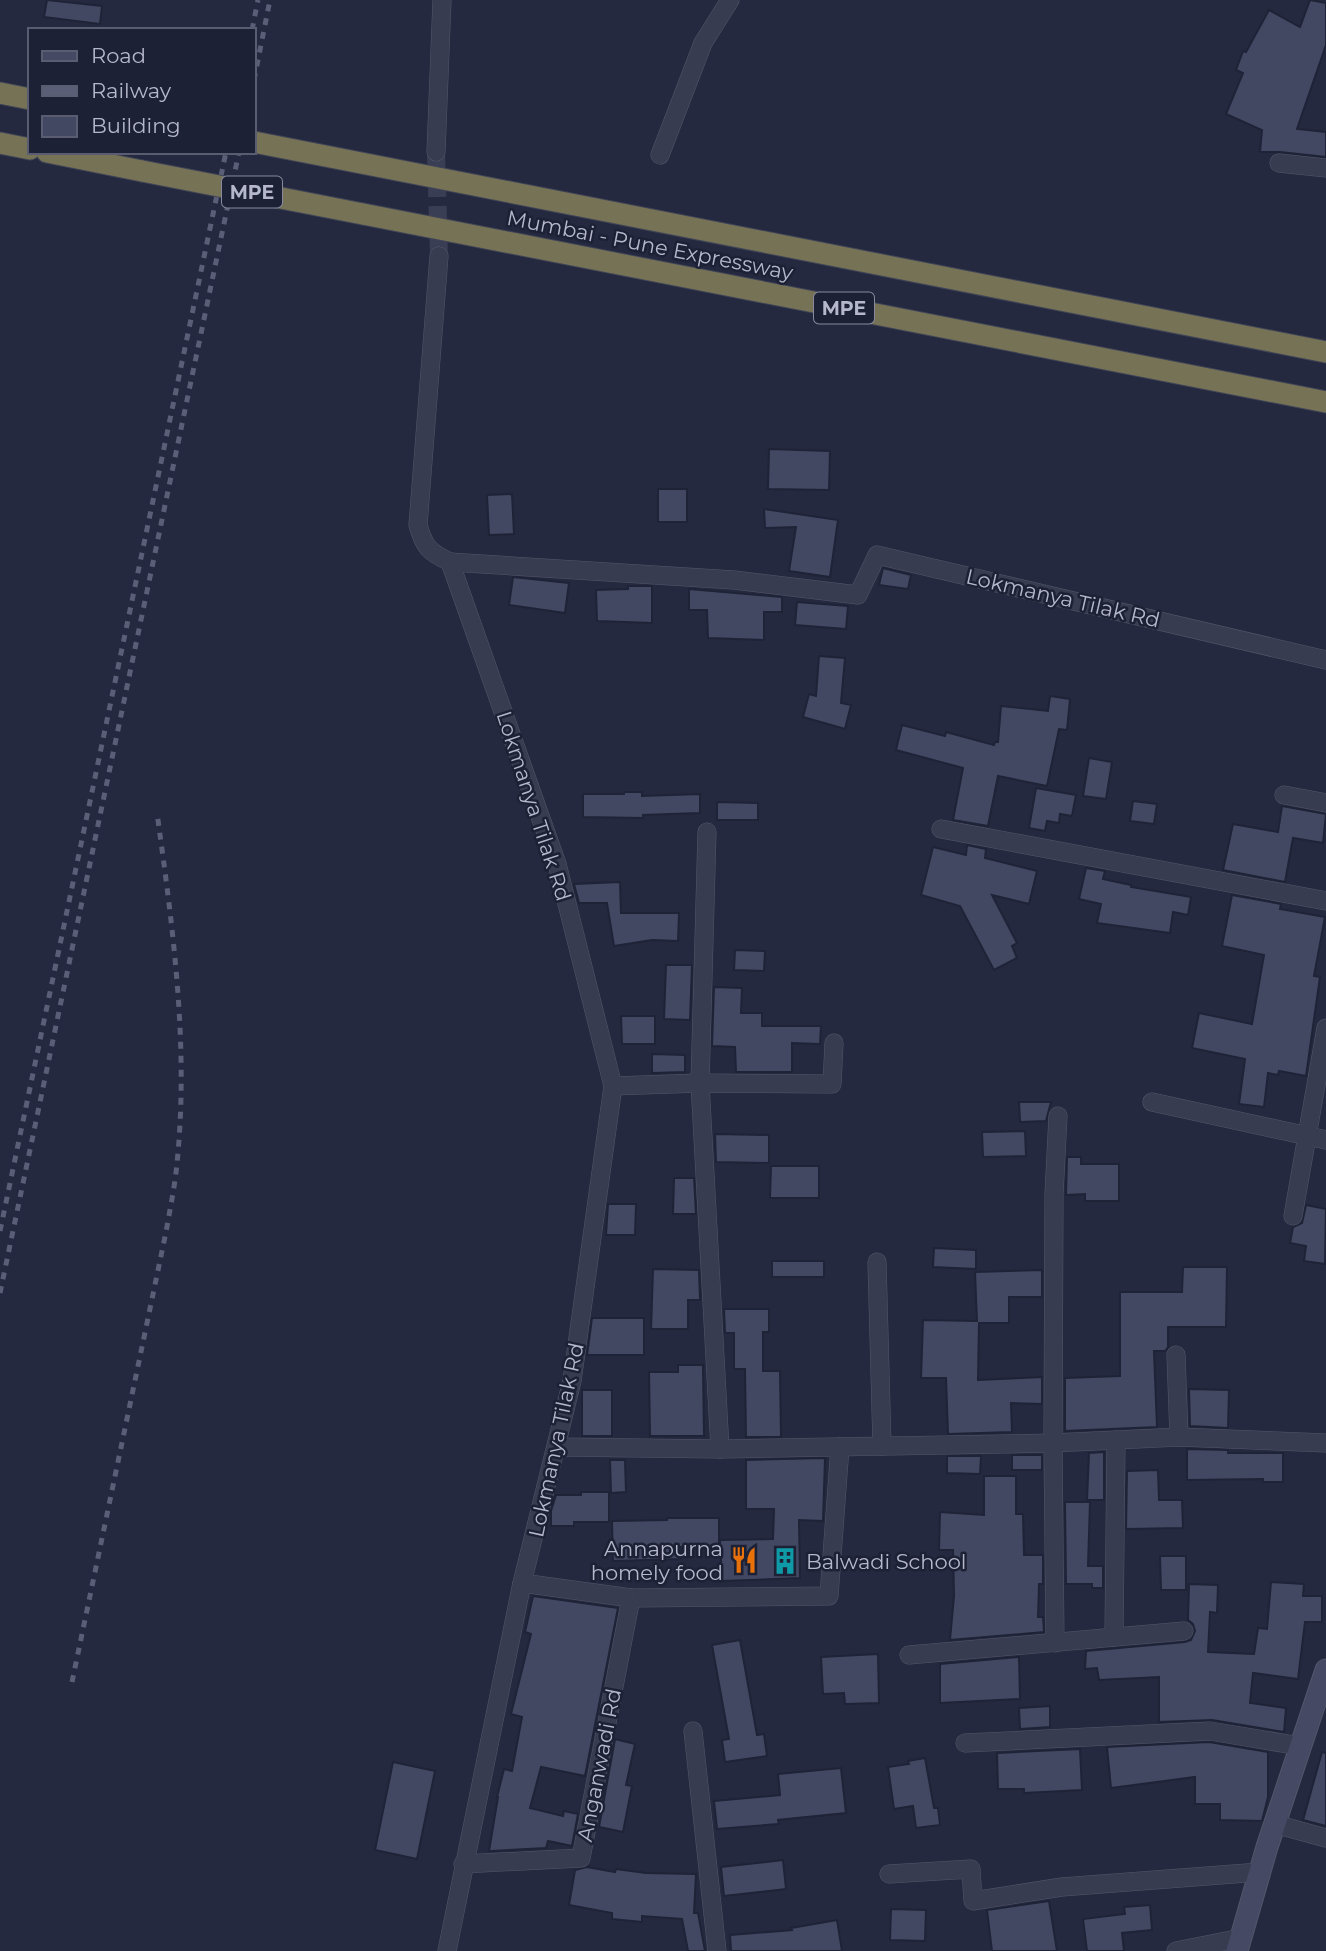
<svg xmlns="http://www.w3.org/2000/svg" width="1326" height="1951" font-family="Montserrat,sans-serif">
<style>
.building{fill:#434862;stroke:#1f2337;stroke-width:2}
.lines{fill:none;stroke-linecap:round;stroke-linejoin:round}
.street-tunnel{stroke:#3a3e55;stroke-width:18;stroke-dasharray:18 9;stroke-linecap:butt}
.street-casing{stroke:#53576a;stroke-width:19}
.secondary-casing{stroke:#53576a;stroke-width:23}
.highway-casing{stroke:#404457;stroke-width:23}
.street{stroke:#383c50;stroke-width:18}
.secondary{stroke:#464963;stroke-width:21}
.highway{stroke:#767255;stroke-width:21}
.rail{stroke:#5a5f77;stroke-width:5;stroke-dasharray:7 7;stroke-linecap:butt}
.highway-bridge-casing{stroke:#404457;stroke-width:23;stroke-linecap:butt}
.highway-bridge{stroke:#767255;stroke-width:21}
.labels{text-anchor:middle;dominant-baseline:central;stroke-width:5;stroke-linejoin:round;paint-order:stroke}
.shield{fill:#1d2135;stroke:#878a9d;stroke-width:2}
.shield-label{font-size:19px;font-weight:bold;fill:#b5b7ca}
.street-label{font-size:21px;fill:#b5b7ca;stroke:#1d2135}
.poi-label{font-size:21px;fill:#b5b7ca;stroke:#1d2135;text-anchor:end}
</style>
<rect width="100%" height="100%" fill="#242940"/>
<g class="building">
<path d="M47 0 102 6 100 24 44 17Z"/>
<path d="M1310 0 1326 3V45L1297 129 1326 132V157L1280 152H1260L1262 130 1226 114 1243 73 1236 70 1243 51 1246 52 1269 10 1300 27Z"/>
<path d="M769 449 830 451 829 490 768 489Z"/>
<rect x="658" y="489" width="29" height="33"/>
<path d="M512 494 514 534 489 535 487 495Z"/>
<path d="M764 509 838 520 830 577 789 571 796 527 765 528Z"/>
<path d="M883 568 911 575 908 589 879 585Z"/>
<path d="M513 577 569 583 565 613 509 605Z"/>
<path d="M628 586H652V623L597 621 596 590 628 589Z"/>
<path d="M689 589 782 597V612H764V640L708 638 707 610H689Z"/>
<path d="M797 602 848 606 846 629 795 625Z"/>
<path d="M819 656 845 658 841 703 851 705 845 729 803 717 809 694 816 696Z"/>
<path d="M1050 696 1070 699 1067 730 1059 729 1047 786 998 776 988 826 953 820 963 768 896 750 902 725 945 736 946 732 994 745 995 742H998L1001 706 1048 711Z"/>
<path d="M1089 758 1112 762 1106 799 1083 796Z"/>
<path d="M1036 788 1076 795 1072 816 1060 814 1059 823 1047 821 1045 831 1029 828Z"/>
<path d="M624 792H642V796L700 794V813L643 815V818L583 817V794H624Z"/>
<path d="M1133 801 1157 804 1154 824 1130 821Z"/>
<path d="M717 802 758 803V820H717Z"/>
<path d="M1282 806 1326 814 1323 843 1293 838 1285 882 1223 870 1233 824 1278 832Z"/>
<path d="M967 845 986 849 985 858 1037 871 1029 904 992 895 1017 943 1012 946 1017 958 994 970 960 906 921 895 933 847 966 855Z"/>
<path d="M1086 868 1105 871 1103 879 1131 885V887L1191 897 1188 915 1173 912 1170 933 1097 923 1101 904 1079 899Z"/>
<path d="M620 882 621 913H679L678 941 652 940 614 946 607 903H579L574 884Z"/>
<path d="M1232 895 1281 904 1280 909 1325 917 1314 976 1320 977 1306 1076 1279 1071 1278 1075 1268 1073 1264 1107 1239 1104 1245 1059 1192 1048 1199 1013 1252 1024 1264 955 1222 946Z"/>
<path d="M735 950 765 951 764 971 734 970Z"/>
<path d="M666 965H692L690 1020 664 1019Z"/>
<path d="M714 987 742 988 741 1013H762V1026H821L820 1044 792 1043V1072H736L735 1047 712 1046Z"/>
<path d="M621 1016H655V1044H622Z"/>
<path d="M652 1054 685 1055V1072L652 1073Z"/>
<path d="M1019 1102H1051L1046 1121 1020 1122Z"/>
<path d="M1025 1131 1026 1156 983 1157 982 1132Z"/>
<path d="M715 1134 769 1135V1163L716 1162Z"/>
<path d="M1067 1157H1081V1164H1119V1201H1085V1194L1066 1195Z"/>
<path d="M771 1166H819V1198H770Z"/>
<path d="M674 1178H694L696 1214H673Z"/>
<path d="M608 1204H636L635 1235H606Z"/>
<path d="M1306 1205 1326 1209 1325 1264 1304 1261 1306 1246 1290 1243 1293 1227 1302 1223Z"/>
<path d="M934 1248 976 1250V1269L933 1267Z"/>
<rect x="772" y="1261" width="52" height="16"/>
<path d="M1183 1267H1227L1226 1327H1168V1347L1165 1351H1154L1157 1427 1065 1431V1378L1120 1376V1292H1182Z"/>
<path d="M653 1269 699 1270 700 1300H688V1329H651Z"/>
<path d="M1042 1270V1297H1009V1323H979L978 1380 1042 1377V1404L1011 1403 1012 1432 948 1434 946 1378H921L923 1320 977 1321 975 1272Z"/>
<path d="M724 1309H769V1332H763V1371H780L781 1437H746L745 1369H734V1333H725Z"/>
<path d="M592 1318H644V1355H587Z"/>
<path d="M678 1365H703L704 1436H650L649 1372H678Z"/>
<path d="M1189 1389 1229 1390 1228 1428 1190 1426Z"/>
<rect x="582" y="1390" width="30" height="46"/>
<path d="M1187 1449 1228 1450V1453H1283V1482H1263V1479L1187 1480Z"/>
<path d="M1104 1452V1500H1087L1089 1453Z"/>
<rect x="1012" y="1455" width="30" height="15"/>
<path d="M947 1456H981L980 1474 947 1473Z"/>
<path d="M825 1458 823 1521 799 1520 800 1578 722 1581 720 1540 773 1539 774 1509H746V1460Z"/>
<path d="M610 1460H625L626 1492 611 1493Z"/>
<path d="M1158 1470 1159 1500H1182L1183 1528 1126 1529 1127 1471Z"/>
<path d="M984 1476H1016V1514H1023L1024 1555H1043V1584H1039L1038 1617H1043L1044 1632 950 1640 954 1596 953 1550H939L940 1512 984 1515Z"/>
<path d="M581 1492H609V1522H574V1526H551V1511L556 1495H581Z"/>
<path d="M1065 1502H1090L1088 1566H1103V1588H1092V1584H1066Z"/>
<path d="M667 1518H719V1547H681V1559L613 1561 612 1521 667 1520Z"/>
<path d="M1160 1556H1186V1590H1161Z"/>
<path d="M1271 1582 1304 1584 1303 1596H1322V1622H1305L1298 1679 1253 1673 1250 1703 1286 1708 1284 1732 1212 1720 1159 1722V1677L1099 1680 1097 1668 1085 1669 1086 1651 1185 1642 1191 1640 1195 1631 1193 1624 1188 1620 1189 1584 1218 1585 1217 1613 1210 1612 1208 1652 1254 1654 1258 1628 1267 1629Z"/>
<path d="M533 1596 618 1608 585 1776 541 1767 530 1808 563 1816 564 1811 578 1814 572 1846 548 1841 546 1848 491 1851H489L498 1797H497L504 1769 512 1771 522 1717 511 1714 531 1634 525 1632Z"/>
<path d="M740 1640 757 1735 764 1734 767 1756 725 1762 722 1740 729 1739 712 1645Z"/>
<path d="M878 1654 879 1703 845 1704 844 1693 823 1694 821 1657Z"/>
<path d="M1019 1657 1020 1699 940 1703V1664Z"/>
<path d="M1050 1706V1727L1020 1729 1019 1708Z"/>
<path d="M615 1739 635 1744 626 1785 632 1786 623 1832 599 1827Z"/>
<path d="M1209 1742 1268 1752V1797L1262 1821 1220 1820V1804H1195V1777L1111 1788 1107 1747Z"/>
<path d="M1080 1749 1082 1790 1024 1793V1789H998L997 1753Z"/>
<path d="M1322 1752 1326 1753V1826L1303 1820Z"/>
<path d="M925 1758 934 1808H938L940 1825 916 1828 913 1806 894 1809 888 1767 909 1764 908 1761Z"/>
<path d="M393 1762 435 1771 417 1859 375 1850Z"/>
<path d="M841 1768 846 1813 778 1820 779 1824 717 1829 714 1801 780 1795 778 1774Z"/>
<path d="M783 1860 786 1889 724 1896 721 1867Z"/>
<path d="M587 1867 615 1872 616 1869 646 1873 696 1874 694 1913H698L705 1951H688L682 1919 642 1916V1922L612 1919V1913L569 1905 575 1870Z"/>
<path d="M1049 1901 1057 1951H992L987 1910Z"/>
<path d="M1150 1905 1152 1930 1122 1933 1124 1951H1087L1083 1919 1125 1914 1124 1907Z"/>
<path d="M891 1909 926 1910 925 1941 890 1940Z"/>
<path d="M837 1920 842 1951H731L730 1935 792 1930 791 1928Z"/>
</g>
<g class="lines">
<path class="street-tunnel" d="M436 152 439 256"/>
<defs>
<g id="street">
<path d="M436 152 442 0"/>
<path d="M660 155 703 43 730 0"/>
<path d="M1279 163 1326 168"/>
<path d="M439 256 418 525C424 547 429 552 450 562"/>
<path d="M1284 795 1326 803"/>
<path d="M941 829 1326 901"/>
<path d="M707 832 700 1083 720 1449"/>
<path d="M613 1086 700 1083 832 1084 834 1043"/>
<path d="M1152 1102 1326 1140"/>
<path d="M1293 1216 1326 1028"/>
<path d="M877 1262 882 1446"/>
<path d="M1176 1355 1179 1437"/>
<path d="M557 1447 720 1449 1053 1443 1179 1437 1326 1443"/>
<path d="M522 1583 631 1598 829 1596 840 1447"/>
<path d="M1114 1637 1116 1440"/>
<path d="M1055 1643 1053 1443 1054 1194 1058 1116"/>
<path d="M909 1655 1184 1631"/>
<path d="M693 1731 717 1951"/>
<path d="M965 1743 1210 1731 1300 1746"/>
<path d="M1275 1824 1326 1838"/>
<path d="M463 1864 581 1858 631 1598"/>
<path d="M889 1874 971 1869 973 1901 1062 1887 1260 1872"/>
<path d="M447 1951 522 1583 572 1381 613 1086 557 864 450 562 734 580 858 595 877 555 1326 660"/>
<path d="M1176 1951 1241 1938"/>
</g>
<path id="secondary" d="M1237 1951 1267 1847 1326 1670"/>
<g id="highway">
<path d="M0 93 30 99"/>
<path d="M254 142 1326 352"/>
<path d="M0 143 30 149"/>
<path d="M47 152 142 171"/>
<path d="M363 214 1326 402"/>
</g>
</defs>
<use href="#street" class="street-casing"/>
<use href="#secondary" class="secondary-casing"/>
<use href="#highway" class="highway-casing"/>
<use href="#street" class="street"/>
<use href="#secondary" class="secondary"/>
<use href="#highway" class="highway"/>
<g class="rail">
<path d="M252 30 258 0"/>
<path d="M254 80 270 0"/>
<path d="M0 1231 226 152"/>
<path d="M0 1293 239 152"/>
<path d="M72 1682 166 1232C170 1209 175 1186 177 1163 189 1047 173 928 157 813"/>
</g>
<defs>
<path id="highway-bridge" d="M142 171 363 214"/>
</defs>
<use href="#highway-bridge" class="highway-bridge-casing"/>
<use href="#highway-bridge" class="highway-bridge"/>
</g>
<defs>
<symbol id="restaurant-bare" viewBox="-9 -9 18 18"><path d="M-5-6h1v4h1v-4h1v4h1v-4h1v5L-1.5 .5V6h-2V.5L-5-1ZM5-6V6H3V1.5H1.5Q1.5-4 5-6Z" fill="#e8710a" stroke="#1d2135" stroke-width="2.5" paint-order="stroke"/></symbol>
<symbol id="building-bare" viewBox="-9 -9 18 18"><path d="M-4-6H4V6H1V3H-1V6H-4ZM-2.5-4.3h1.7v1.8h-1.7ZM.8-4.3h1.7v1.8H.8ZM-2.5-1h1.7V.8h-1.7ZM.8-1h1.7V.8H.8Z" fill="#0f9aa8" stroke="#1d2135" stroke-width="2.5" paint-order="stroke"/></symbol>
</defs>
<g fill-rule="evenodd">
<use href="#restaurant-bare" x="725" y="1541" width="38" height="38"/>
<use href="#building-bare" x="766" y="1542" width="38" height="38"/>
</g>
<g class="labels">
<g class="shield">
<rect x="222" y="176.5" width="60" height="31" rx="5"/>
<rect x="814" y="292.5" width="60" height="31" rx="5"/>
</g>
<g class="shield-label">
<text x="252" y="192">MPE</text>
<text x="844" y="308">MPE</text>
</g>
<g class="street-label">
<text transform="translate(650 245) rotate(11)">Mumbai - Pune Expressway</text>
<text transform="translate(1063 598) rotate(13)">Lokmanya Tilak Rd</text>
<text transform="translate(534 806) rotate(72)">Lokmanya Tilak Rd</text>
<text transform="translate(556 1440) rotate(-78)">Lokmanya Tilak Rd</text>
<text transform="translate(599 1765) rotate(-79)">Anganwadi Rd</text>
</g>
<g class="poi-label">
<text x="723" y="1548">Annapurna<tspan x="723" dy="24">homely food</tspan></text>
<text x="806" y="1561" text-anchor="start">Balwadi School</text>
</g>
</g>
<rect x="28" y="28" width="228" height="126" fill="#1d2135" stroke="#5a5d71" stroke-width="2"/>
<rect x="42" y="51" width="35" height="10" fill="#464963" stroke="#5a5d71" stroke-width="2"/>
<text x="91" y="63" font-size="21" fill="#b5b7ca">Road</text>
<rect x="42" y="86" width="35" height="10" fill="#5a5f77" stroke="#5a5d71" stroke-width="2"/>
<text x="91" y="98" font-size="21" fill="#b5b7ca">Railway</text>
<rect x="42" y="116" width="35" height="21" fill="#434862" stroke="#5a5d71" stroke-width="2"/>
<text x="91" y="133" font-size="21" fill="#b5b7ca">Building</text>
</svg>
